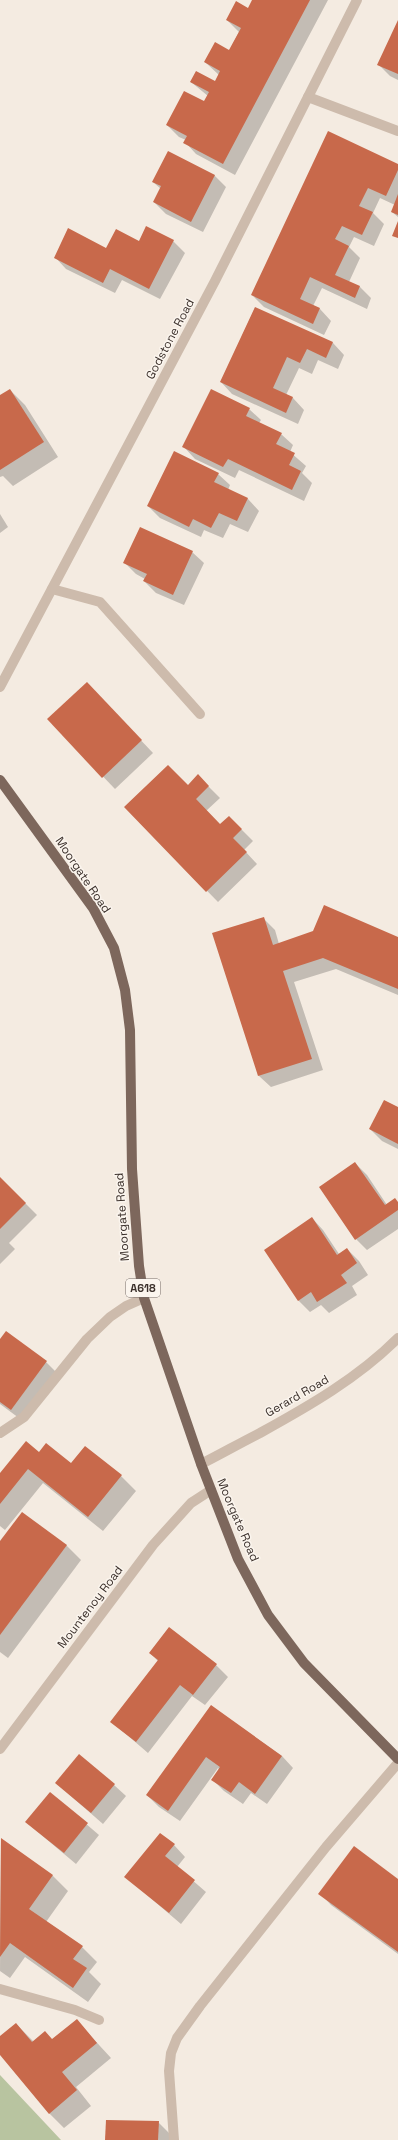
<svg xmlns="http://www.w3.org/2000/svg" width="398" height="2140" font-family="'Space Grotesk',sans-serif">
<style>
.green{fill:#b8c4a0}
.shadow{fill:#0003}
.building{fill:#c8694b}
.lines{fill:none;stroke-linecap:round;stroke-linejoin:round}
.minor{stroke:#cdbbac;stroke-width:10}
.major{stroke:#7d675c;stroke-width:10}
.labels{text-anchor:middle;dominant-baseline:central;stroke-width:3;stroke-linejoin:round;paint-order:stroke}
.shield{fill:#fbf5ee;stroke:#756b66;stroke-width:1}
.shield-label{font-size:11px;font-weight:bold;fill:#3b302b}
.street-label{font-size:12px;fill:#3b302b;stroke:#fbf5ee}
</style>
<rect width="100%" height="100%" fill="#f4ebe1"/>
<path class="green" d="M0 2075 61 2140H0Z"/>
<g class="shadow">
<path d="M253 0H328L235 175 196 154 185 142 186 140 179 137 167 125 204 102 208 96 191 82 215 83 219 75 205 62 229 51 239 32 227 20 248 9Z"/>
<path d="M398 23V80L390 76 379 65Z"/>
<path d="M328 133 398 165V217L392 212 395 205 380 198 373 213 384 224 374 246 354 237 349 247 360 258 349 282 360 287 371 298 367 309 322 288 313 306 320 309 331 321 324 335 264 307 252 295Z"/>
<path d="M214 175 226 187 203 232 166 214 154 202 161 189 153 182Z"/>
<path d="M173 241 185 253 160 299 122 280 115 293 66 269 55 257 140 242Z"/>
<path d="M255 308 333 343 344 355 338 369 318 360 312 374 299 368 286 395 293 398 304 410 298 424 232 394 221 382Z"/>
<path d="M10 390 25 405 58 457 13 486 3 476 0 477V397Z"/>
<path d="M249 409 261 420 259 423 281 434 293 445 290 452 306 466 302 473 312 483 304 501 239 470 235 478 195 459 184 447Z"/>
<path d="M218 474 230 485 228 490 248 499 259 511 248 532 230 524 223 538 204 530 201 537 160 518 148 506Z"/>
<path d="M0 514 8 527 0 533Z"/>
<path d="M192 552 204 563 184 605 156 593 144 581 145 579 136 574 125 563Z"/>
<path d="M98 695 153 753 115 789 48 719Z"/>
<path d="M198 776 220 798 206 811 220 825 229 817 253 841 244 850 257 864 218 902 125 807 188 786Z"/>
<path d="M263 918 275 930 279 944 398 938V995L336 969 294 982 323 1070 271 1087 259 1076Z"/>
<path d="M398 1109V1149L382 1141 370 1129Z"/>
<path d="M355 1163 367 1175 387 1205 398 1202V1229L367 1250 356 1239Z"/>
<path d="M0 1178 37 1215 9 1243 15 1249 0 1264Z"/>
<path d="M312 1218 323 1230 339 1254 347 1249 359 1261 368 1275 352 1286 357 1295 329 1313 321 1305 310 1312 298 1300Z"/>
<path d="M6 1332 46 1362 58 1374 23 1421 0 1404V1341Z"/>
<path d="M40 1453 71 1465 121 1476 136 1491 103 1531 43 1483 5 1530 0 1526V1474Z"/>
<path d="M0 1543 66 1545 81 1560 8 1658 0 1652Z"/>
<path d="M169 1628 216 1665 228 1677 205 1705 192 1696 148 1753 112 1722 159 1662 150 1653Z"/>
<path d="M211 1706 282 1756 293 1768 267 1804 251 1793 243 1804 224 1791 213 1780 220 1770 218 1768 180 1821 159 1807 147 1795Z"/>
<path d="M56 1783 114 1785 126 1796 103 1824Z"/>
<path d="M50 1793 99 1835 76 1864 26 1822Z"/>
<path d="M1 1840 53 1876 68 1891 46 1922 82 1947 97 1962 89 1972 101 1984 88 2002 25 1957 10 1978 0 1971Z"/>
<path d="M174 1845 185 1857 177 1867 206 1892 181 1924 126 1877Z"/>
<path d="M398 1880V1954L331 1905 320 1893Z"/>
<path d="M77 2021 111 2058 76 2087 91 2106 64 2128 49 2113 0 2053V2038L16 2024 34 2042 53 2040Z"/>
<path d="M158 2122 170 2134V2140H106Z"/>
</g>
<g class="building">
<path d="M252 0H310L223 164 183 143 187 136 166 125 184 91 204 101 209 92 190 82 196 71 215 81 220 71 204 62 215 42 229 50 241 28 226 20 236 1 248 8Z"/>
<path d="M398 20V74L377 65Z"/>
<path d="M328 131 398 164V170L386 196 368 188 359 206 373 212 362 235 342 226 335 239 349 246 335 275 360 286 355 298 310 277 300 299 320 308 313 324 251 295Z"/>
<path d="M168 151 215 175 191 222 153 202 161 186 152 182Z"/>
<path d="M398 194V215L391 212Z"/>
<path d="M398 221V238L392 236Z"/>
<path d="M146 226 174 240 149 289 110 269 103 283 54 258 68 228 106 248 116 229 139 241Z"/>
<path d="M255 307 333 342 326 358 307 349 300 363 287 357 273 388 293 397 286 413 220 382Z"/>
<path d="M10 389 44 442 0 470V395Z"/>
<path d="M211 389 250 408 246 416 282 433 276 444 295 453 289 465 301 471 292 490 228 459 223 467 182 447Z"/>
<path d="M174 451 219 473 214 482 248 498 237 521 219 513 211 528 193 519 189 527 147 506Z"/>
<path d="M140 527 193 551 173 595 143 581 147 574 123 563Z"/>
<path d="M87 682 142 740 102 778 47 719Z"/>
<path d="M168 765 188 785 198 774 209 786 196 799 220 824 229 816 242 829 233 838 247 852 206 892 124 807Z"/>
<path d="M324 905 398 937V989L323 958 283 971 312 1059 258 1076 212 933 264 917 273 945 313 931Z"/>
<path d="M384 1100 398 1107V1144L369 1129Z"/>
<path d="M355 1162 385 1205 395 1198 398 1202V1210L355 1240 319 1187Z"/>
<path d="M0 1177 26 1203 0 1229Z"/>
<path d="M312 1217 337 1255 347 1248 357 1263 341 1275 347 1283 317 1302 311 1292 298 1301 264 1250Z"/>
<path d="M6 1331 47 1361 11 1410 0 1402V1339Z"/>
<path d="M26 1441 39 1452 46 1443 71 1463 85 1446 122 1475 88 1517 28 1469 0 1504V1473Z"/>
<path d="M22 1512 67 1545 0 1635V1541Z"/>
<path d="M169 1627 217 1664 193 1695 180 1685 136 1742 110 1722 158 1660 149 1653Z"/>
<path d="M211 1705 282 1756 255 1794 239 1782 231 1793 211 1780 220 1767 206 1757 168 1811 146 1795Z"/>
<path d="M79 1754 115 1784 91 1813 55 1783Z"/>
<path d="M50 1792 88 1823 64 1853 25 1822Z"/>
<path d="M160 1833 175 1844 165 1856 195 1880 169 1913 124 1877Z"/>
<path d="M1 1838 53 1875 29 1909 83 1946 73 1959 87 1968 73 1988 10 1943 0 1957Z"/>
<path d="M354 1846 398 1879V1952L318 1894Z"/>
<path d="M77 2019 97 2043 62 2072 77 2090 49 2114 0 2055V2036L16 2023 32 2042 45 2031 52 2039Z"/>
<path d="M106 2120 159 2121 158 2140H105Z"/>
</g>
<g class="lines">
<g class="minor">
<path d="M308 97 398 131"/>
<path d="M52 589 100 602 200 714"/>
<path d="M0 687 215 281 357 0"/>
<path d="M0 1433 24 1417 87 1339 110 1317 126 1306 144 1298"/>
<path d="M201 1464C221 1454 240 1443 260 1433 309 1406 358 1378 398 1338"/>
<path d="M0 1749 153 1545 191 1503 211 1490"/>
<path d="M0 1989 75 2010 99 2020"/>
<path d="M174 2140 169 2071 171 2053 177 2038 200 2006 326 1847 398 1763"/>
</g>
<path class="major" d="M0 780 93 908 114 948 125 990 130 1030 132 1169 139 1266 144 1298 201 1464 238 1559 268 1615 304 1663 398 1759"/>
</g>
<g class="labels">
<rect class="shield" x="126" y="1279" width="34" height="18" rx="3"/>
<g class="shield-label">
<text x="143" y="1288">A618</text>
</g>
<g class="street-label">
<text transform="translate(170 339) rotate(-62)">Godstone Road</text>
<text transform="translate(83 875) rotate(56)">Moorgate Road</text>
<text transform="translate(122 1217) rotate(-94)">Moorgate Road</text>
<text transform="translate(297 1396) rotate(-30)">Gerard Road</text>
<text transform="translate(238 1520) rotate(67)">Moorgate Road</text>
<text transform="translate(90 1607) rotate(-53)">Mountenoy Road</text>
</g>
</g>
</svg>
